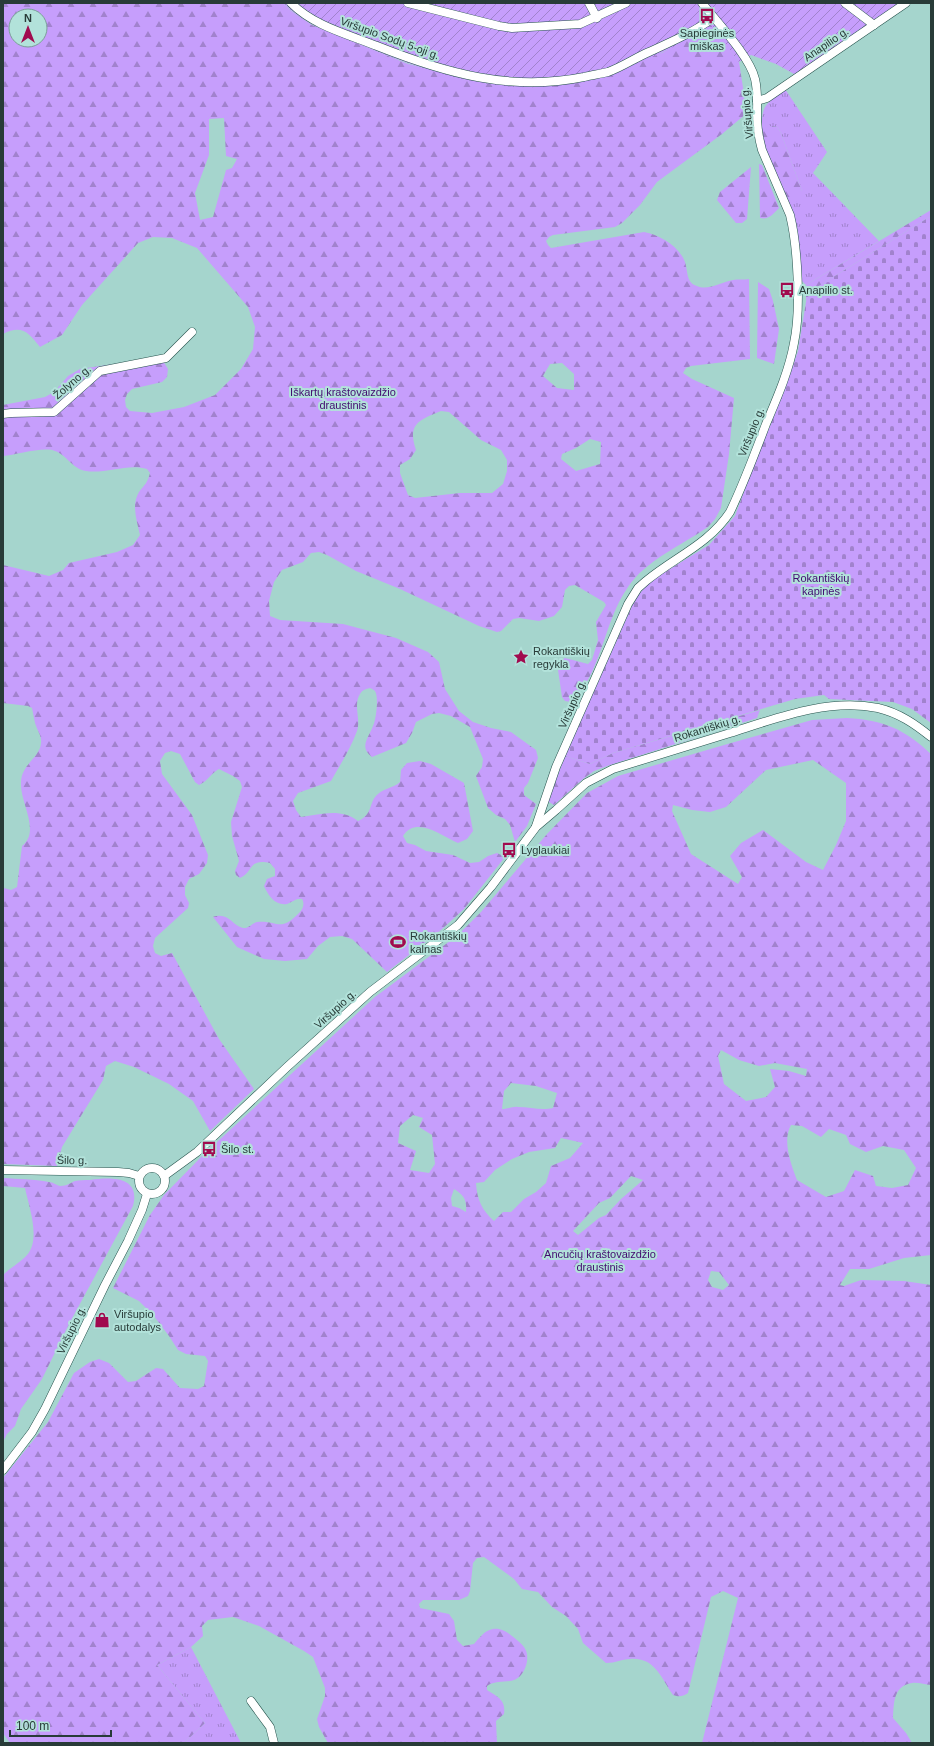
<svg xmlns="http://www.w3.org/2000/svg" width="934" height="1746" font-family="Arial,sans-serif">
<style>
.grass{fill:url(#grass-tufts)}
.forest{fill:url(#forest-firs);fill-rule:evenodd}
.cemetery{fill:url(#cemetery-stones)}
.garden{fill:url(#garden-furrows)}
.lines{fill:none;stroke-linecap:round;stroke-linejoin:round}
.minor-casing{stroke:#25524c;stroke-width:9}
.minor{stroke:#fff;stroke-width:8}
.labels{text-anchor:middle;dominant-baseline:central;stroke-width:4;stroke-linejoin:round;paint-order:stroke}
.poi-label{font-size:11px;fill:#283b38;stroke:#b2e2da;text-anchor:start}
.street-label{font-size:11px;fill:#283b38;stroke:#b2e2da}
.park-label{font-size:11px;fill:#430b70;stroke:#b2e2da}
</style>
<defs>
<pattern id="grass-tufts" width="24" height="20" patternUnits="userSpaceOnUse"><rect width="24" height="20" fill="#c69efc"/><path d="M3 7l-1-3M5 7V3M7 7l1-3M15 17l-1-3M17 17v-4M19 17l1-3" fill="none" stroke="#a182cd"/></pattern>
<pattern id="forest-firs" width="22" height="20" patternUnits="userSpaceOnUse"><rect width="22" height="20" fill="#c69efc"/><path d="M5 1l3.5 6h-7zM16 11l3.5 6h-7z" fill="#a182cd"/></pattern>
<pattern id="cemetery-stones" width="16" height="16" patternUnits="userSpaceOnUse"><rect width="16" height="16" fill="#c69efc"/><path d="M2 7V4a2 2 0 0 1 4 0v3zM10 15v-3a2 2 0 0 1 4 0v3z" fill="#a182cd"/></pattern>
<pattern id="garden-furrows" width="10" height="10" patternUnits="userSpaceOnUse"><rect width="10" height="10" fill="#c69efc"/><path d="M-1 1l2-2M0 10L10 0M9 11l2-2" fill="none" stroke="#a182cd"/></pattern>
</defs>
<rect width="100%" height="100%" fill="#a5d5cd"/>
<g class="grass">
<path d="M785 89 827 152 813 173 879 241 806 285 800 279 797 227 788 202 802 191 781 133 777 127 772 126 762 132C761 105 765 105 785 89Z"/>
<path d="M191 1647 241 1743H184L205 1723 157 1665Z"/>
</g>
<g class="forest">
<path d="M3 3H283L291 11 312 25 408 64 489 84 662 53 711 24 739 62 747 113 722 134 657 182 640 205 622 223 615 227 553 235 549 237 546 241 548 245 551 248 644 232C660 235 679 246 685 262 688 271 686 283 697 286 708 291 722 282 733 280 738 279 744 280 749 279L750 359 691 366 686 368 683 373 692 379 734 398 729 454 721 508 715 519 708 527C682 545 645 561 628 587 610 613 605 644 592 672 587 683 579 693 571 702L565 701 562 697 557 663 565 658 588 664 592 660 598 640 596 622 606 605 604 602 575 585 569 586 565 590 562 607 554 616 539 621 519 618 513 619 501 631 497 632 479 626 400 589 356 571 327 555 319 552 311 553 303 562 282 570 274 582 269 601 270 616 280 620 343 624 396 638 428 652 439 662 445 689 459 711 473 722 491 728 511 732 536 750 538 758 528 783 524 788V795L536 804 527 826 515 842 510 825 505 819 496 815 488 808 476 776 482 767 483 759 470 727 451 716 439 713 432 714 416 722 412 733 406 743 372 757C359 747 368 739 373 726 376 720 379 697 375 691 375 691 371 688 370 688 366 689 362 690 360 694 353 705 361 719 357 731 351 748 340 765 331 781L298 793 293 801 296 810 301 817C321 814 342 808 358 821 374 814 368 802 378 794 384 788 394 788 400 782L401 770 407 763 420 761 431 764 464 783 473 831 467 839 458 843C442 836 416 815 403 836L407 843 415 845 426 851 453 855 470 863 479 862 488 856 497 853 505 857 464 909 441 930 387 972 352 939 342 936 330 937 318 946 307 959 285 961 264 959 237 947 213 917C229 912 231 925 243 928 249 929 252 923 257 922 278 920 280 933 299 913 303 909 305 904 302 899 296 898 293 902 287 904 275 906 268 895 264 886L267 879 275 876V869L270 863C248 858 254 872 240 878L236 875 235 871 239 861 232 836 231 822 242 787 240 781 233 776 219 769C211 773 208 781 199 785L195 782 180 754 171 751 165 753 160 761 162 774 192 815 208 855 207 863 199 874 189 879 185 887V895L189 903 188 908 155 938 153 946 155 953 161 956 172 953 219 1039 254 1089 210 1131 193 1101 169 1084 134 1067 115 1061 106 1066 103 1080 62 1147 57 1166 3 1164V884L4 888 11 890 17 887 22 846C41 831 20 803 21 783 21 764 40 758 41 743 42 736 37 730 35 723 34 718 33 713 32 708L28 706 3 703V565L49 576 63 570 69 563 117 552 133 545 140 535C137 521 131 505 139 492 145 484 147 484 150 473L147 469C128 463 106 474 86 471 72 469 67 455 55 451 44 446 16 455 3 456V405L45 397 54 392 68 376 80 369 154 358 163 361 168 369 167 377 162 382 132 389 127 394 125 400 126 407 130 411 152 413 184 407 215 395 241 369 253 349 255 327 248 307 197 248 172 238 153 237 138 243 82 305 62 335 40 347C29 333 22 324 3 334ZM16 16H40V40H16ZM224 118 226 156 237 159 232 168 226 170 213 217 200 220 195 193 209 155V119ZM562 363 574 374V390L557 388 543 376 550 364ZM441 411 449 412 481 440 501 450 507 460V471L503 484 492 493H460L415 498 408 495 400 473V465L410 459 416 450C407 424 419 420 441 411ZM590 439 601 442 600 464 576 471 561 459 562 454 576 448Z"/>
<path d="M772 126 777 127 781 133 802 191 801 196 795 203 788 202 764 148 762 132 766 127Z"/>
<path d="M759 164 762 165 779 208C773 214 769 220 760 218Z"/>
<path d="M751 167 747 219 742 223H736L717 200 720 192Z"/>
<path d="M931 210V216L811 291 806 302V285Z"/>
<path d="M758 282 769 289 773 301 779 329 774 364 757 358Z"/>
<path d="M760 710 757 718 610 765 594 771 583 779 554 805 549 802V799L565 756 590 764 613 753Z"/>
<path d="M847 718C884 720 904 729 931 754V1255L904 1258 869 1269H850L840 1285 844 1286 861 1280 904 1281 931 1285V1685C925 1685 918 1682 912 1683 893 1686 894 1703 893 1718L906 1733 912 1743H702L738 1598 723 1591 711 1597 688 1693C682 1697 679 1697 673 1695 661 1678 655 1657 630 1659 622 1659 616 1663 606 1663L583 1643 578 1629 566 1616 552 1607 538 1592 522 1589 514 1579 484 1557 477 1558 473 1563 470 1591 468 1596 459 1600H423L419 1604 420 1608 449 1614 454 1621 457 1640 463 1646 474 1644C479 1638 485 1630 493 1629 501 1628 507 1632 512 1636 516 1639 521 1643 524 1647 530 1655 527 1668 521 1675 512 1686 498 1678 487 1686V1690C498 1697 506 1700 504 1714L496 1721 497 1743H328L319 1727 317 1719 325 1696V1688L313 1657 304 1651 259 1626 233 1617 208 1620 202 1626 203 1636 191 1647 157 1665 205 1723 184 1743H10L3 1733V1478L48 1422 74 1373 90 1362 99 1359 109 1363 128 1382 136 1381 156 1368 163 1369 180 1388 198 1389 204 1386 208 1361 205 1356 186 1354 178 1350 169 1336 154 1316 139 1301 113 1288 150 1215 164 1195 205 1153 375 997 458 935 481 912 547 834 587 793 618 776 731 743 812 720ZM813 760 846 783V821L836 845 823 870 806 862 763 830 741 843 730 856 742 877 738 884 691 854 672 811 673 805 692 810 710 812 726 807 766 770ZM721 1050 739 1060 759 1066 775 1063 807 1069 806 1076 789 1071 770 1069 775 1087 766 1097 746 1101 724 1084 718 1056ZM511 1083 536 1086 557 1093 553 1108C541 1111 531 1107 518 1107 513 1106 508 1109 502 1109L504 1091ZM413 1115 423 1118 419 1127 432 1135 435 1164 429 1173 410 1170 416 1151 398 1143 400 1126ZM791 1125 802 1126 821 1137 829 1129 846 1135 850 1144 866 1152 883 1146 904 1150 916 1168 908 1185 892 1188 876 1186 873 1176 855 1170 844 1191 826 1197 797 1180C791 1164 782 1141 791 1125ZM561 1138 583 1143 570 1158 551 1166 546 1183 536 1192 524 1199 511 1212H503L494 1221C482 1210 477 1200 476 1183L484 1182 495 1170 512 1159 529 1152 555 1148ZM631 1176 643 1180 621 1199 606 1215 599 1218 578 1235 573 1231 599 1203 610 1198ZM454 1189C464 1195 467 1200 466 1212L459 1208 452 1206 451 1198ZM711 1271 719 1272 729 1285 723 1290 712 1287 708 1280Z"/>
<path d="M3 1178C18 1179 34 1179 49 1182 53 1182 56 1185 60 1186 67 1186 70 1183 75 1181 79 1180 85 1180 90 1180 111 1177 141 1176 133 1206L69 1324 42 1379 21 1409 15 1426 7 1434 3 1442V1275C10 1268 21 1262 27 1255 41 1239 29 1207 25 1188L3 1186Z"/>
</g>
<path class="cemetery" d="M931 216V723L912 709 893 702 829 699 824 695 795 699 613 753 590 764 565 756 632 606 639 594 652 580 709 545 735 516 754 465 785 389 798 351 806 302 811 291Z"/>
<path class="garden" d="M283 3H902L796 75 776 64 751 55 739 62 711 25C695 34 679 45 661 53 624 70 581 85 539 87 486 90 420 69 371 49 341 37 307 27 283 3Z"/>
<g class="lines">
<defs>
<g id="minor">
<path d="M291 3C314 26 347 34 377 46 445 73 511 92 584 77 592 75 600 74 608 72 622 67 635 58 649 52 671 42 694 32 713 18"/>
<path d="M408 3 499 26 512 28 580 24 626 3"/>
<path d="M589 3 597 18"/>
<path d="M845 3 874 25"/>
<path d="M757 101 767 98 906 3"/>
<path d="M3 414 11 413 54 412 100 371 166 358 192 332"/>
<path d="M536 826 556 767 628 604 638 588 646 581C675 557 709 544 730 512 744 483 755 453 766 424 777 398 789 371 794 343 801 310 798 248 790 215L762 150C759 139 757 128 757 116 757 103 758 91 755 79 750 57 717 22 702 3"/>
<circle cx="152" cy="1181" r="13"/>
<path d="M3 1170 118 1172 129 1173 139 1176"/>
<path d="M164 1176 197 1152 287 1067 370 992 458 925 491 887 536 827 556 810 586 783 613 769C652 757 691 745 730 733 777 718 828 698 878 708 899 713 915 724 931 737"/>
<path d="M3 1470 32 1432 45 1409 105 1285 128 1241 142 1210 147 1194"/>
<path d="M251 1701 270 1727 274 1743"/>
</g>
</defs>
<use href="#minor" class="minor-casing"/>
<use href="#minor" class="minor"/>
</g>
<defs>
<symbol id="bus-bare" viewBox="-9 -9 18 18"><path d="M-5-6H5V4H4V6H2V4H-2V6H-4V4H-5ZM-3.5-4V0h7V-4ZM-3.5 1.2v1.5H-2V1.2ZM2 1.2v1.5H3.5V1.2Z" fill="#a10a4e" stroke="#b2e2da" stroke-width="2.5" paint-order="stroke"/></symbol>
<symbol id="sight-bare" viewBox="-9 -9 18 18"><path d="M0-6L1.8-2.2L6-1.7L2.9 1.2L3.7 5.4L0 3.3L-3.7 5.4L-2.9 1.2L-6-1.7L-1.8-2.2Z" fill="#a10a4e" stroke="#b2e2da" stroke-width="2.5" paint-order="stroke"/></symbol>
<symbol id="stadium-bare" viewBox="-9 -9 18 18"><path d="M0-5a6.5 5 0 1 0 0 10a6.5 5 0 1 0 0-10ZM-3.5-1.8h7v3.6h-7Z" fill="#a10a4e" stroke="#b2e2da" stroke-width="2.5" paint-order="stroke"/></symbol>
<symbol id="shop-bare" viewBox="-9 -9 18 18"><path d="M-5-2.5h2.3a2.7 3.5 0 0 1 5.4 0H5L5.5 6h-11ZM-1.5-2.5h3a1.5 2.3 0 0 0-3 0Z" fill="#a10a4e" stroke="#b2e2da" stroke-width="2.5" paint-order="stroke"/></symbol>
</defs>
<g fill-rule="evenodd">
<use href="#bus-bare" x="696" y="5" width="22" height="22"/>
<use href="#bus-bare" x="776" y="279" width="22" height="22"/>
<use href="#sight-bare" x="510" y="646" width="22" height="22"/>
<use href="#bus-bare" x="498" y="839" width="22" height="22"/>
<use href="#stadium-bare" x="387" y="931" width="22" height="22"/>
<use href="#bus-bare" x="198" y="1138" width="22" height="22"/>
<use href="#shop-bare" x="91" y="1309" width="22" height="22"/>
</g>
<g class="labels">
<g class="poi-label">
<text x="707" y="33" text-anchor="middle">Sapieginės<tspan x="707" dy="13">miškas</tspan></text>
<text x="799" y="290">Anapilio st.</text>
<text x="533" y="651">Rokantiškių<tspan x="533" dy="13">regykla</tspan></text>
<text x="521" y="850">Lyglaukiai</text>
<text x="410" y="936">Rokantiškių<tspan x="410" dy="13">kalnas</tspan></text>
<text x="221" y="1149">Šilo st.</text>
<text x="114" y="1314">Viršupio<tspan x="114" dy="13">autodalys</tspan></text>
</g>
<g class="street-label">
<text transform="translate(390 38) rotate(20)">Viršupio Sodų 5-oji g.</text>
<text transform="translate(826 44) rotate(-34)">Anapilio g.</text>
<text transform="translate(747 113) rotate(-95)">Viršupio g.</text>
<text transform="translate(72 382) rotate(-41)">Žolyno g.</text>
<text transform="translate(751 432) rotate(-68)">Viršupio g.</text>
<text transform="translate(572 704) rotate(-66)">Viršupio g.</text>
<text transform="translate(707 728) rotate(-17)">Rokantiškių g.</text>
<text transform="translate(335 1009) rotate(-42)">Viršupio g.</text>
<text transform="translate(72 1160) rotate(1)">Šilo g.</text>
<text transform="translate(71 1330) rotate(-64)">Viršupio g.</text>
</g>
<g class="park-label">
<text x="343" y="392">Iškartų kraštovaizdžio<tspan x="343" dy="13">draustinis</tspan></text>
<text x="821" y="578">Rokantiškių<tspan x="821" dy="13">kapinės</tspan></text>
<text x="600" y="1254">Ancučių kraštovaizdžio<tspan x="600" dy="13">draustinis</tspan></text>
</g>
</g>
<rect width="934" height="1746" fill="none" stroke="#283b38" stroke-width="8"/>
<g transform="translate(28 28)"><circle r="19" fill="#b2e2da" stroke="#7b9f99"/>
<path d="M0-3L7 15L0 10L-7 15Z" fill="#a10a4e"/>
<text y="-6" font-size="11" font-weight="bold" text-anchor="middle" fill="#283b38">N</text>
</g>
<path d="M10 1730v6h101v-6" fill="none" stroke="#283b38" stroke-width="2"/>
<text x="16" y="1730" font-size="12" fill="#283b38" stroke="#b2e2da" stroke-width="3" paint-order="stroke">100 m</text>
</svg>
